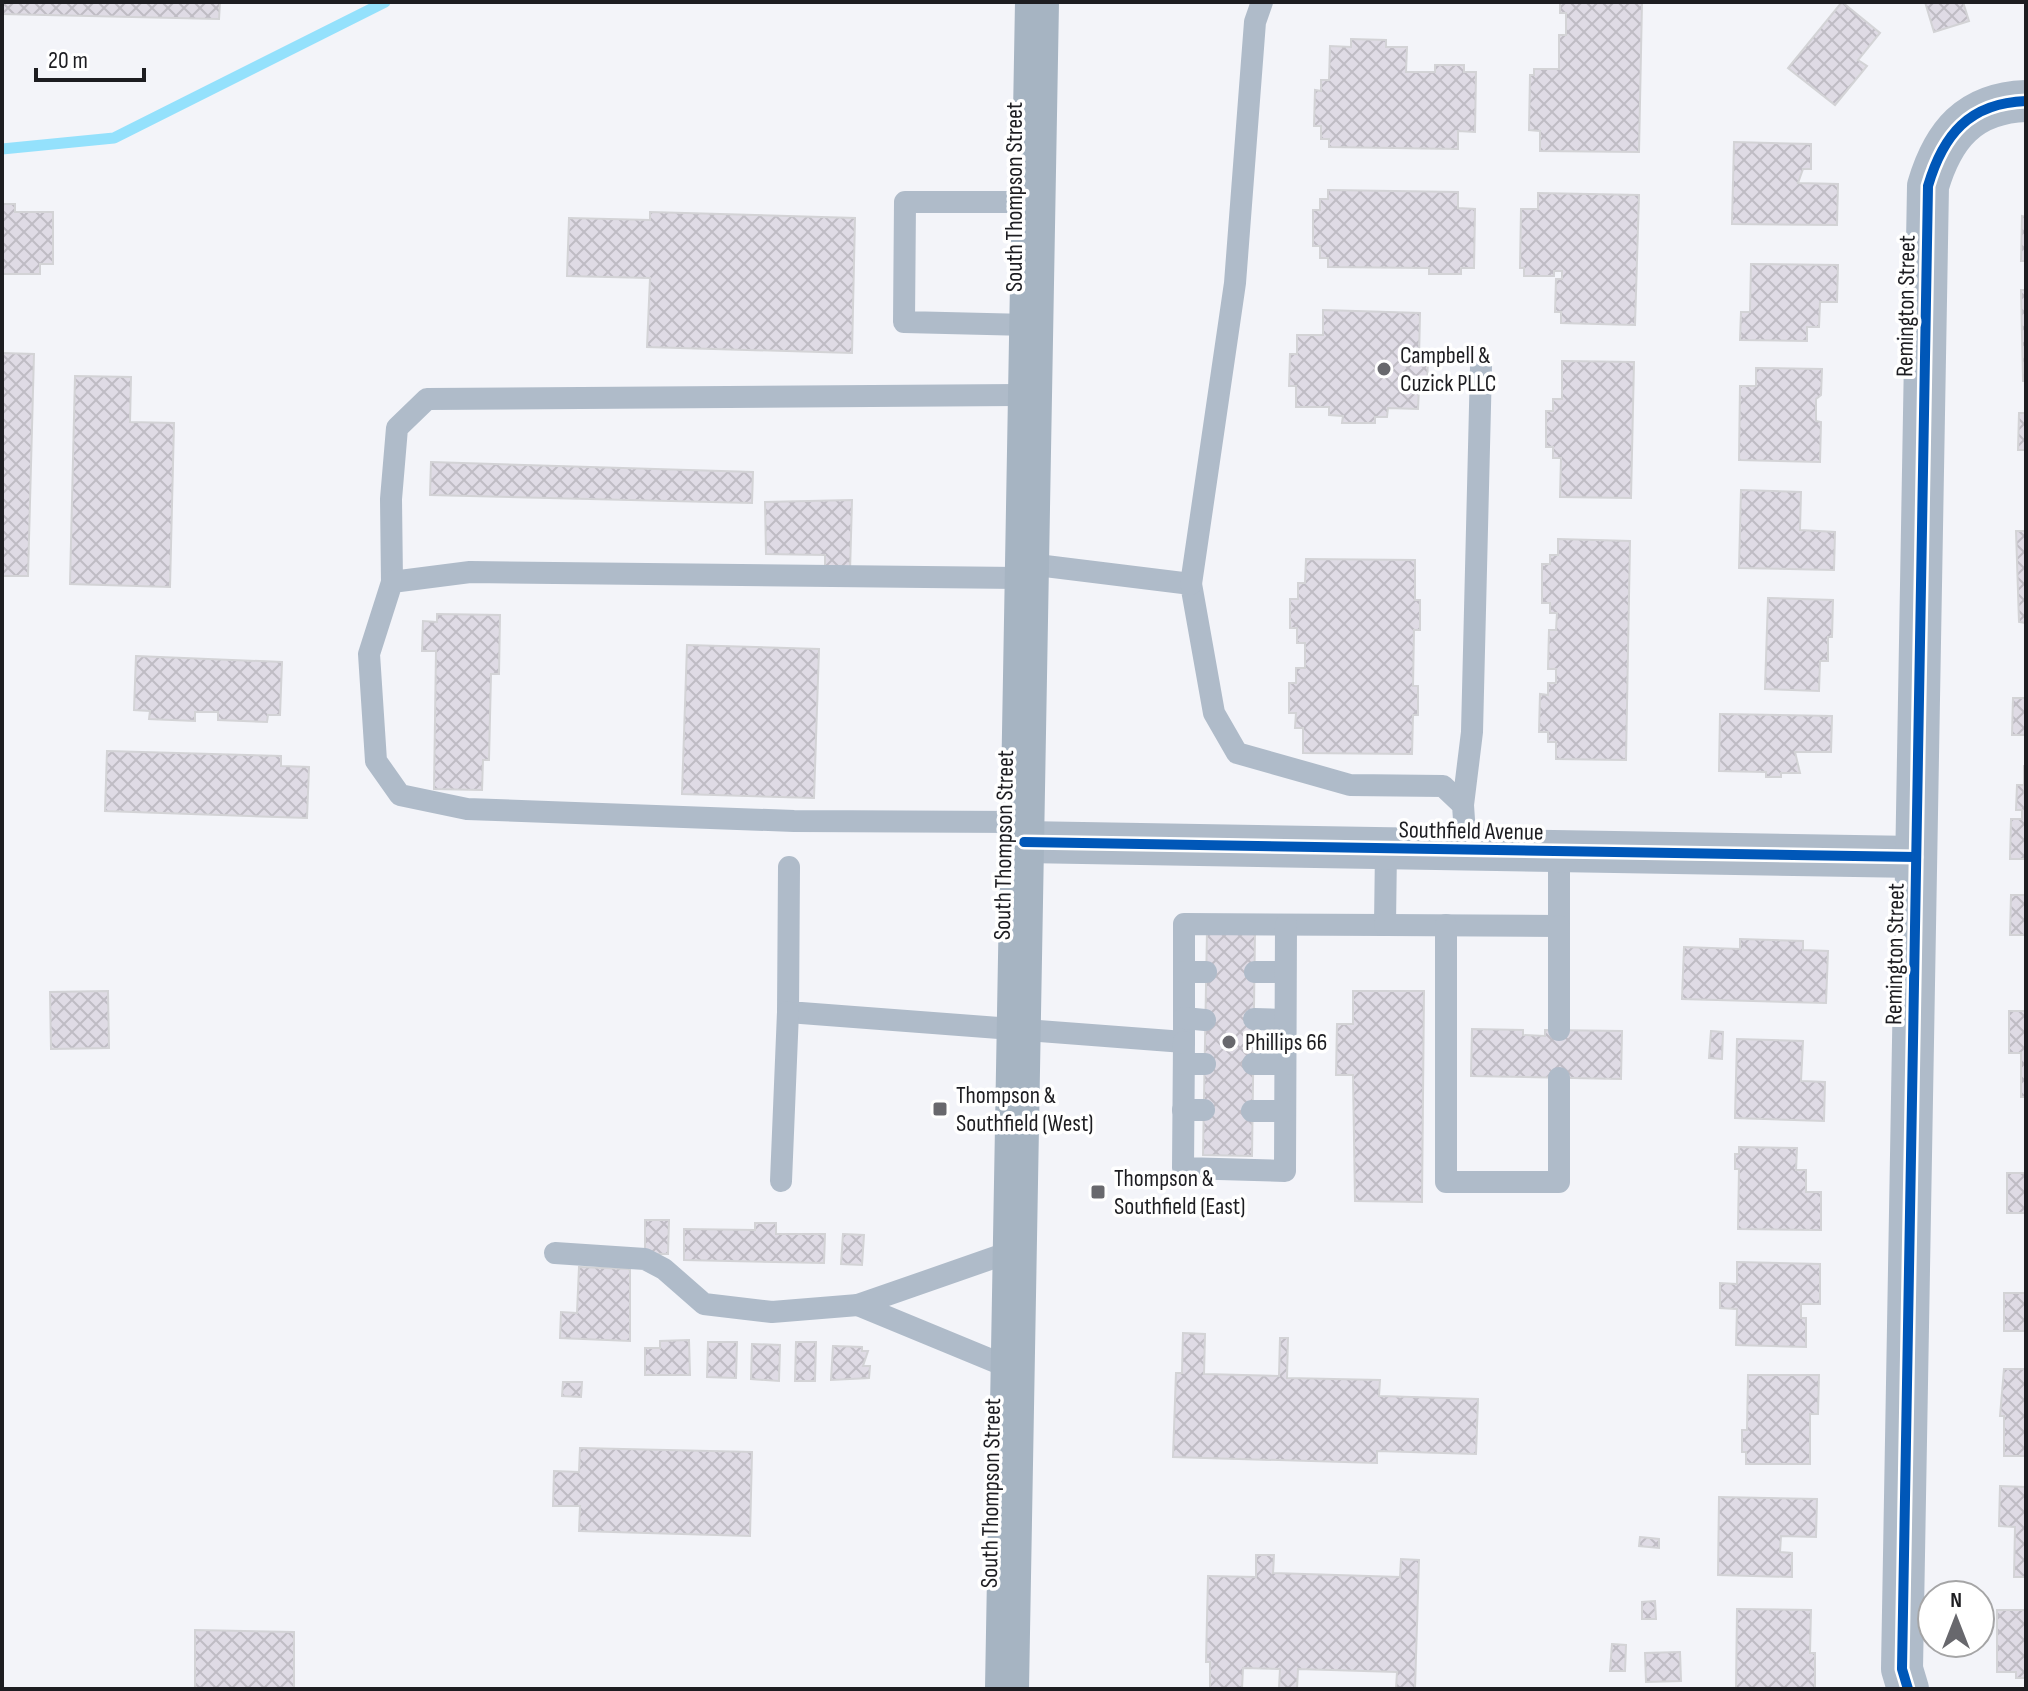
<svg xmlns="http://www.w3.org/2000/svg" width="2028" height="1691" font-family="'Sofia Sans Condensed',sans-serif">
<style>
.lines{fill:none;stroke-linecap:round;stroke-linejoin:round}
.stream{stroke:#94e1fc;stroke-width:11}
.building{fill:url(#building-cross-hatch);stroke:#d3d3d6;stroke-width:2}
.service{stroke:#afbbc9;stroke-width:22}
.minor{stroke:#afbbc9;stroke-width:42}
.trunk{stroke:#a6b4c2;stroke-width:44}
.cycleway-casing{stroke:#fff;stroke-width:15}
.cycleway{stroke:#0057b8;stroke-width:10}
.poi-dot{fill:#68686d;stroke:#fff;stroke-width:3}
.labels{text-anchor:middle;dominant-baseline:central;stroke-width:7;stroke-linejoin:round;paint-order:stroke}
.street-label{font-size:24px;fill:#1d1d21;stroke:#fff}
.poi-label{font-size:24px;fill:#1d1d21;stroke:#fff;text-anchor:start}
</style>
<defs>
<pattern id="building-cross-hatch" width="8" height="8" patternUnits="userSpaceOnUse" patternTransform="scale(2)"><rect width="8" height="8" fill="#dfdbe5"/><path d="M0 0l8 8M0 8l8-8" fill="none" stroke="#bfbcc4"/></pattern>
</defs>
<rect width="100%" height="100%" fill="#f3f4f9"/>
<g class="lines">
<path class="stream" d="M2 149 114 138 385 2"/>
</g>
<g class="building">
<path d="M2 2H220L219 19 2 14Z"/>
<path d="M1560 2H1642L1639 152 1540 151V131L1529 130 1530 75H1534V69H1559V35H1566V13H1560Z"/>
<path d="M1842 2 1880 33 1858 60 1867 66 1835 105 1788 68Z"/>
<path d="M1925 2H1963L1969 21 1934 32Z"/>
<path d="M1351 39 1386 40V47H1407L1406 72H1435V65H1464V72H1476L1475 132 1458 131V149L1329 147V139H1321V126H1314L1315 90 1321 91V80H1329L1330 46 1351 47Z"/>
<path d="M1734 142 1811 144V169H1803L1798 183 1838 184 1837 225 1732 224Z"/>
<path d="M1328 190 1458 192V208L1475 209 1474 268H1461V274H1429V268L1328 267V258H1320V246H1313V210H1320V199H1328Z"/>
<path d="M1538 193 1639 195 1635 325 1561 323V312H1555L1556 279H1562V271H1554V276H1524V268H1520L1521 209H1538Z"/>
<path d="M2 204H15V212H53V264H40V274H2Z"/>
<path d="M650 212 855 218 852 353 647 347 650 278 567 276 569 218 650 220Z"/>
<path d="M2022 216 2026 217V261H2021Z"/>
<path d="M1751 264 1838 265 1837 302H1820L1819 327H1807V341L1740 340 1741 312H1750Z"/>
<path d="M2021 290H2026V381H2023Z"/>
<path d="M1323 310 1420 313 1419 358H1428L1427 387H1419L1418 409 1388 408 1387 417H1375V423H1342L1343 416 1329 415V407H1296V386H1289L1290 354H1297V335H1323Z"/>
<path d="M2 353 34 354 28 576H2Z"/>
<path d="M1562 361 1634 362 1631 498 1560 497 1561 458H1553V447H1546V411H1553V399H1562Z"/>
<path d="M1756 368 1822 369 1821 395 1816 399V421L1821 422 1820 462 1739 460 1740 386H1756Z"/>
<path d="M75 376 131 377 130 422 174 423 170 587 70 584Z"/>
<path d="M2019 413H2026V450H2018Z"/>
<path d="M431 462 753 472 752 503 430 495Z"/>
<path d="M1741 490 1801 492 1800 530 1835 532 1834 570 1739 568Z"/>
<path d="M852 500 850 572 825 573V555L766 554 765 502Z"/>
<path d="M2016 531H2026V623L2019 622Z"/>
<path d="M1558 539 1630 541 1626 760 1556 759V742H1548V732H1539L1540 694 1548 695V683H1556V669H1548L1549 630H1556L1557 613H1550V603H1542V564H1550V555H1558Z"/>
<path d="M1306 559 1415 560V600H1420V630H1414L1413 686H1418V715H1413L1412 754 1303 753V728H1295L1296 713H1289V683H1296V668H1305V643H1297V628H1290V599H1298V583H1305Z"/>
<path d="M1768 598 1833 600 1832 637H1828V661H1820L1819 691 1765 689Z"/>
<path d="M437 614 500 615 499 674H491L489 760H483L482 790 434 789 436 651H422L423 621 437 622Z"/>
<path d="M687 645 819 649 814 798 682 794Z"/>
<path d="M136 656 282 662 280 715H268L267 722 218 720V712H195V721L149 719 150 711 134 710Z"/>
<path d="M2013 698H2026V735H2012Z"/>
<path d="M1720 714 1832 716 1831 752H1795L1800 773H1781V777H1766V772L1719 771Z"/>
<path d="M107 751 281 756V766L309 767 307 818 105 811Z"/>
<path d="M2024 765 2026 859H2010L2011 819H2022V810H2016L2017 785H2024Z"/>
<path d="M2011 895H2026V935H2010Z"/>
<path d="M1207 931 1255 932 1252 1156 1203 1155Z"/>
<path d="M1740 939 1803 941V950L1828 951 1826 1003 1682 999 1684 947 1740 949Z"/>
<path d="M108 991 109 1048 51 1049 50 992Z"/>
<path d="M1353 991H1424L1422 1202 1355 1201 1353 1075H1336L1337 1024H1353Z"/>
<path d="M2009 1011H2026V1097H2021V1053H2009Z"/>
<path d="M1472 1029 1523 1030V1035L1545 1036V1030L1622 1031 1621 1079 1471 1076Z"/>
<path d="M1711 1031 1723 1032 1722 1059 1709 1058Z"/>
<path d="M1737 1039 1803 1041 1801 1081 1825 1082 1824 1121 1735 1118Z"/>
<path d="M1739 1147 1797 1148 1796 1170H1806V1192H1821V1230L1738 1229 1739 1169H1735V1154H1739Z"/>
<rect x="2007" y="1173" width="19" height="40"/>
<path d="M645 1220H669L668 1254H645Z"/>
<path d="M755 1223H776V1234H825L824 1263 684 1260V1229L755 1230Z"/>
<path d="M843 1234 864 1235 862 1265 841 1264Z"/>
<path d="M1737 1262 1820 1264V1304H1801V1318H1806V1347L1736 1345 1737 1309 1720 1308V1283L1737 1284Z"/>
<path d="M579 1267 630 1269V1341L560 1338 561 1312 577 1313Z"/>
<rect x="2004" y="1293" width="22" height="38"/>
<path d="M1183 1333 1205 1334 1204 1374 1279 1376 1280 1338H1288L1287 1378 1380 1380 1379 1396 1478 1399 1476 1454 1377 1451V1463L1173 1457 1176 1373H1182Z"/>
<path d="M689 1340 690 1375H645V1348H660V1341Z"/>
<path d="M708 1342H737L736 1378 707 1377Z"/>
<path d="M796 1342H816L815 1381H795Z"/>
<path d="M752 1344 780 1345 779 1381 751 1379Z"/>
<path d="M833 1346 862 1347V1351H868L863 1366H870L869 1378 831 1380Z"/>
<path d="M2004 1369H2026V1456H2004V1416H2000Z"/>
<path d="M1748 1375H1819L1818 1414H1810V1464H1746V1452H1742V1430H1747Z"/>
<path d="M563 1382H582L581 1397 562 1396Z"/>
<path d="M580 1448 752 1452 750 1536 579 1531 580 1506H553L554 1471 579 1472Z"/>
<path d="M2000 1486 2026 1487V1577H2014L2015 1527 1999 1526Z"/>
<path d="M1719 1497 1817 1499 1816 1537 1781 1536 1780 1552 1792 1553V1577L1718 1575Z"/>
<path d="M1640 1537 1659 1539V1548L1639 1546Z"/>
<path d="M1256 1555H1274L1273 1573 1400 1577 1401 1559 1419 1560 1415 1689H1396L1397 1672 1298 1669 1297 1689 1279 1688 1280 1669 1243 1668 1242 1689H1210V1662H1206L1208 1576 1256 1577Z"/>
<path d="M1655 1601 1656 1619H1642V1602Z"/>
<path d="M1737 1609 1811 1610 1810 1653H1815V1689H1736Z"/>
<path d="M1997 1610H2026V1678H2016V1672H1997Z"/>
<path d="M195 1630 294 1632V1689H195Z"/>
<path d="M1612 1644 1626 1645 1625 1671H1610Z"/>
<path d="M1680 1652 1681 1681 1646 1682 1645 1653Z"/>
</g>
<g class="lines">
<g class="service">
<path d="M1031 202H905L904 322 1033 325"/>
<path d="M1029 564 1191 584 1214 713 1237 753 1350 785 1443 786 1463 805 1466 849"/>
<path d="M392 582 391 499 397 428 427 399 1032 395"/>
<path d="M1191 584 1235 283 1255 22 1262 2"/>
<path d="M1463 805 1472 732 1481 366"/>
<path d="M1025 822 794 821 467 809 400 795 376 761 369 654 392 582 470 572 1029 578"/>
<path d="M789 867 788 1012 1184 1042V924L1385 925 1386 849"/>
<path d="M1385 925 1559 926V853"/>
<path d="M1446 925V1182H1559V1078"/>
<path d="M1184 972H1206"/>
<path d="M1255 972H1285"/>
<path d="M1184 1018 1205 1020"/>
<path d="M1254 1019 1285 1020"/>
<path d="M1559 1030V926"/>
<path d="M1184 1042 1183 1168 1285 1171 1286 925"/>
<path d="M1184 1064H1205"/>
<path d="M1253 1064H1285"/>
<path d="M1183 1110H1204"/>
<path d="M1252 1111H1285"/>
<path d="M781 1181 788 1012"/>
<path d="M555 1253 645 1259 664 1269 704 1304 772 1312 858 1305"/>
<path d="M1013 1369 858 1305 1016 1250"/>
</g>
<g class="minor">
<path d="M1024 842 1916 857"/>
<path d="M1908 1689 1902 1669 1928 186C1943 135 1969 103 2026 101"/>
</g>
<path class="trunk" d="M1007 1689 1037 2"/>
<defs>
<g id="cycleway">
<path d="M1024 842 1916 857"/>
<path d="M1908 1689 1902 1669 1928 186C1943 135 1969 103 2026 101"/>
</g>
</defs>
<use href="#cycleway" class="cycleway-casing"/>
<use href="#cycleway" class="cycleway"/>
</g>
<g class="poi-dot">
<circle cx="1384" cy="369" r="8"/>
<circle cx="1229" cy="1042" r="8"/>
<rect x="932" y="1101" width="16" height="16" rx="4"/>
<rect x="1090" y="1184" width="16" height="16" rx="4"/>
</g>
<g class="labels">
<g class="street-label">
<text transform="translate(1014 197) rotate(-90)">South Thompson Street</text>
<text transform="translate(1906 306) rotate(-89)">Remington Street</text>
<text transform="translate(1471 831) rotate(1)">Southfield Avenue</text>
<text transform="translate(1004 845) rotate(-89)">South Thompson Street</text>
<text transform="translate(1895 954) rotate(-89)">Remington Street</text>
<text transform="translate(991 1493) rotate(-89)">South Thompson Street</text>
</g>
<g class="poi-label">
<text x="1400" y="355">Campbell &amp;<tspan x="1400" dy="28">Cuzick PLLC</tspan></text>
<text x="1245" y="1042">Phillips 66</text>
<text x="956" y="1095">Thompson &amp;<tspan x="956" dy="28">Southfield (West)</tspan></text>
<text x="1114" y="1178">Thompson &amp;<tspan x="1114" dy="28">Southfield (East)</tspan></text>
</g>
</g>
<rect width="2028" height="1691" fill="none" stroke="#1d1d21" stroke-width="8"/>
<g transform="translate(1956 1619)"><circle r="38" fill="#ffffff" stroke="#a5a5a6" stroke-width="2"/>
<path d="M0-6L14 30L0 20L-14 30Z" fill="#68686d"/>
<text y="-12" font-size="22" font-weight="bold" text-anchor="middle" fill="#1d1d21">N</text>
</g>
<path d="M36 68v12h108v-12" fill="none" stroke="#1d1d21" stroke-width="4"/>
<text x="48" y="68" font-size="24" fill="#1d1d21" stroke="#ffffff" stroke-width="6" paint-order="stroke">20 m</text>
</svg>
